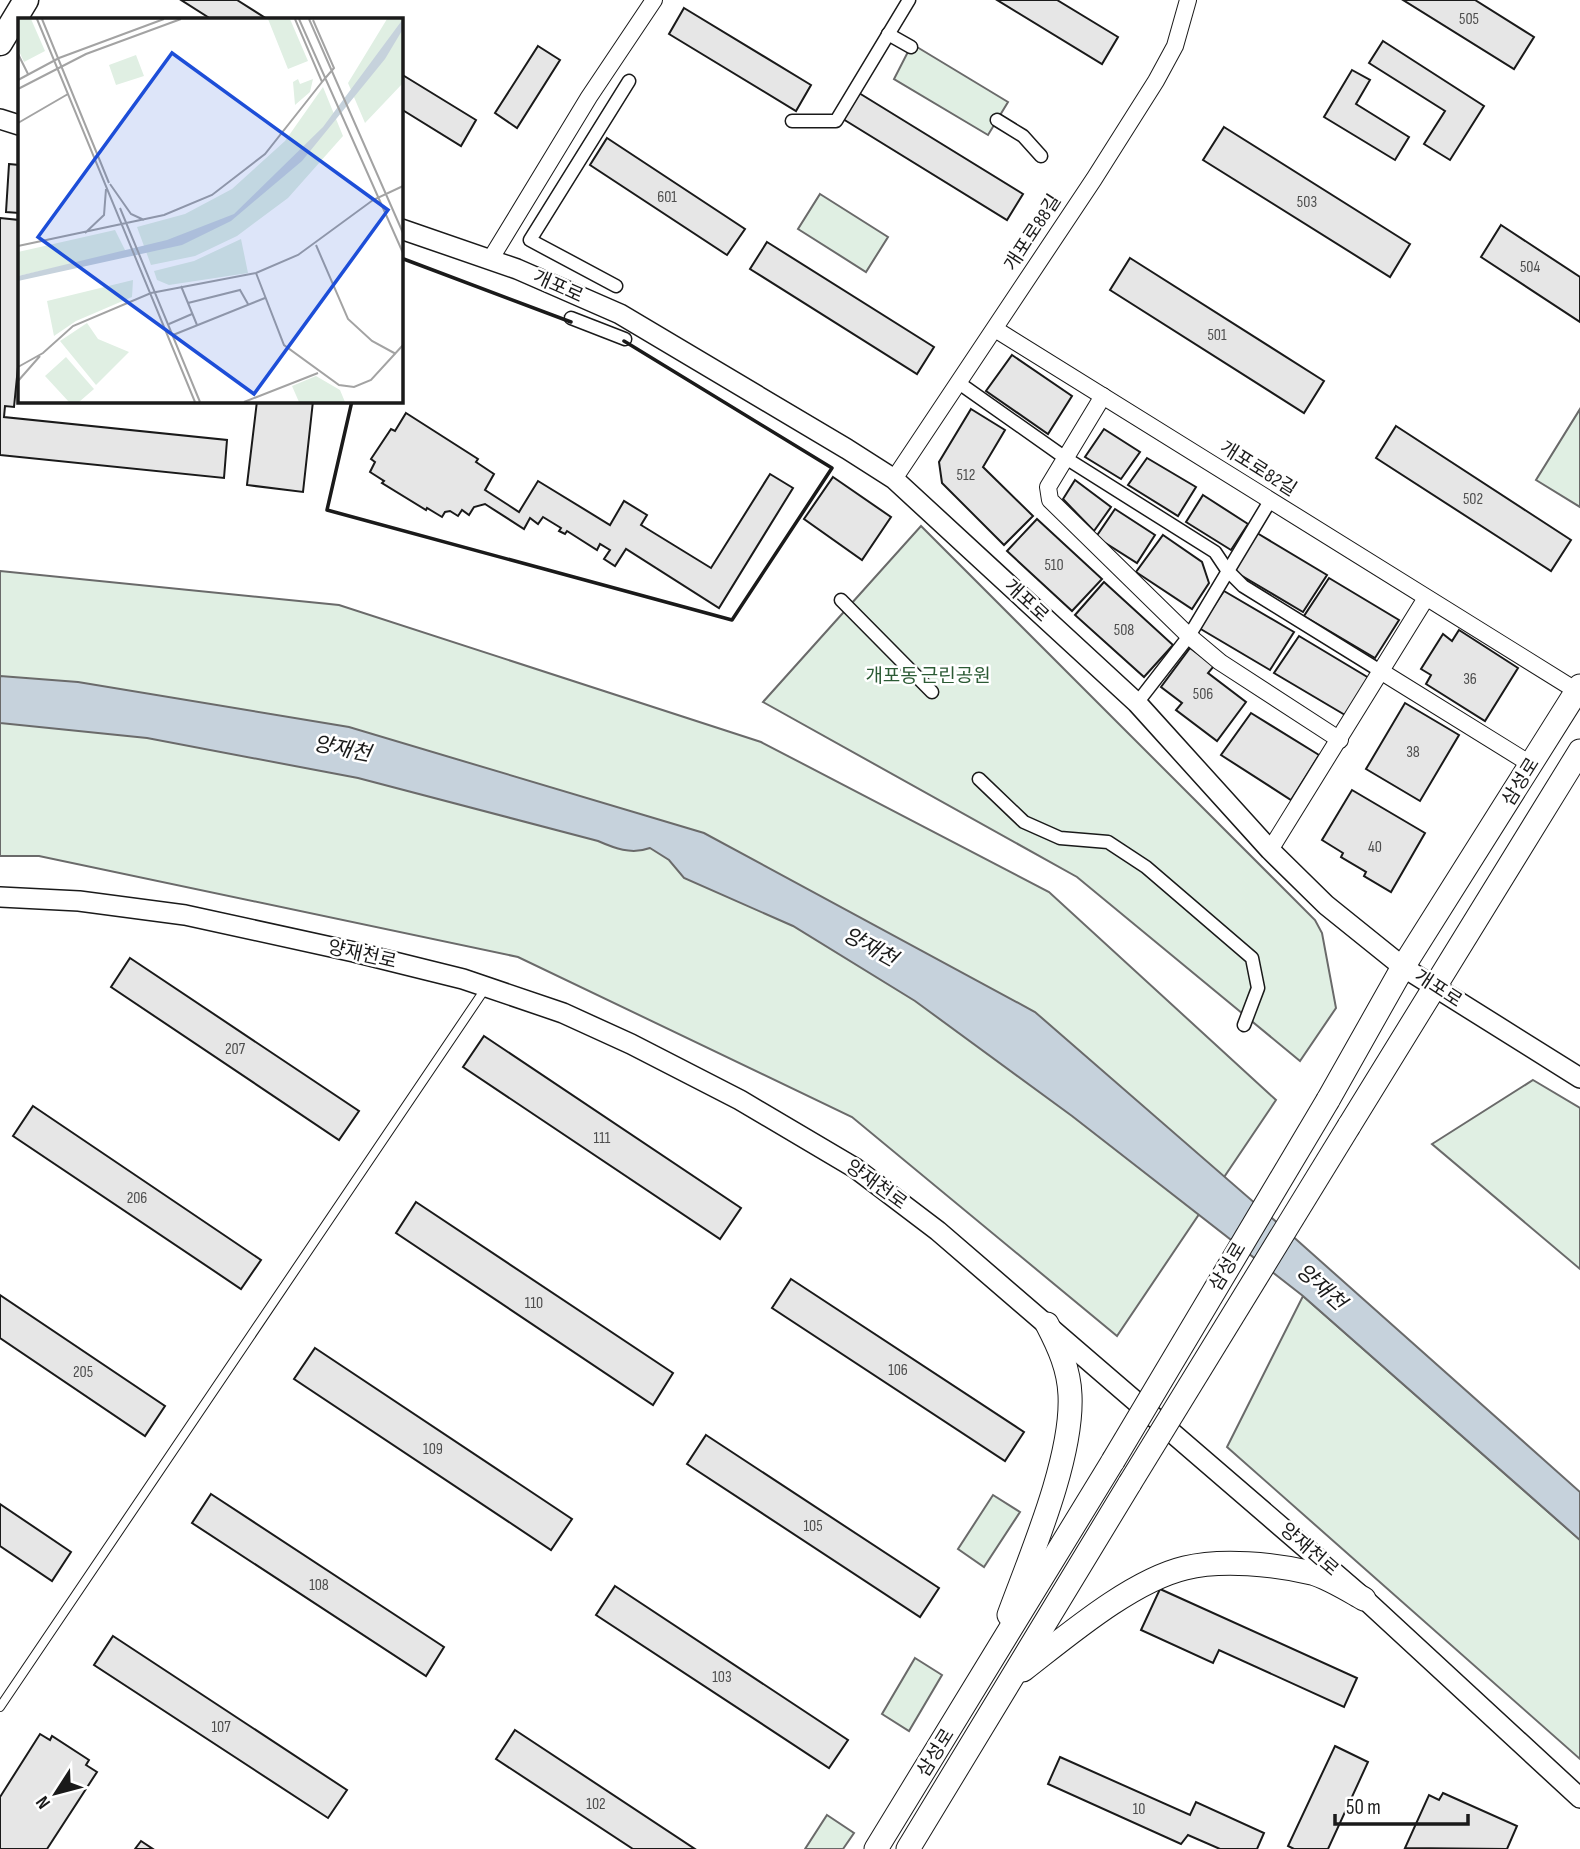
<svg xmlns="http://www.w3.org/2000/svg" width="1580" height="1849" font-family="'Sofia Sans Condensed','Noto Sans KR',sans-serif">
<style>
.green{fill:#e0efe3;stroke:#6a6a6a;stroke-width:2}
.water{fill:#c6d2dc;stroke:#6a6a6a;stroke-width:2}
.building{fill:#e6e6e6;stroke:#1a1a1a;stroke-width:2}
.lines{fill:none;stroke-linecap:round;stroke-linejoin:round}
.service-casing{stroke:#1a1a1a;stroke-width:10}
.pedestrian-casing{stroke:#1a1a1a;stroke-width:15}
.minor-casing{stroke:#1a1a1a;stroke-width:18}
.tertiary-casing{stroke:#1a1a1a;stroke-width:22}
.secondary-casing{stroke:#1a1a1a;stroke-width:25}
.primary-casing{stroke:#1a1a1a;stroke-width:27}
.service{stroke:#fff;stroke-width:8}
.pedestrian{stroke:#fff;stroke-width:12}
.minor{stroke:#fff;stroke-width:16}
.tertiary{stroke:#fff;stroke-width:19}
.secondary{stroke:#fff;stroke-width:23}
.primary{stroke:#fff;stroke-width:24}
.secondary-bridge-casing{stroke:#1a1a1a;stroke-width:25;stroke-linecap:butt}
.secondary-bridge{stroke:#fff;stroke-width:23}
.wall{stroke:#1a1a1a;stroke-width:3.5}
.labels{text-anchor:middle;dominant-baseline:central;stroke-width:5;stroke-linejoin:round;paint-order:stroke}
.number-label{font-size:16px;fill:#4d4d4d}
.street-label{font-size:19px;fill:#1a1a1a;stroke:#fff}
.park-label{font-size:19px;fill:#2b5a34;stroke:#fff}
.water-label{font-size:21px;font-style:italic;fill:#1a1a1a;stroke:#fff}
.inset-road{fill:none;stroke:#a3a3a3;stroke-width:2}
.view{fill:#1d4ed8;fill-opacity:0.15;stroke:#1d4ed8;stroke-width:3.5}
.inset-edge{fill:none;stroke:#1a1a1a;stroke-width:3.5}
</style>
<rect width="100%" height="100%" fill="#fff"/>
<g class="green">
<path d="M912 44 1008 102 988 135 894 79Z"/>
<path d="M820 194 888 237 866 272 798 229Z"/>
<path d="M1580 409V507L1536 480Z"/>
<path d="M921 526 1315 920 1322 933 1336 1008 1300 1061 1077 877 763 702Z"/>
<path d="M0 571 339 605 761 742 1049 892 1276 1100 1117 1336 852 1117 518 957 39 856H0Z"/>
<path d="M1533 1080 1580 1108V1269L1432 1144Z"/>
<path d="M1303 1296 1580 1540V1759L1227 1447Z"/>
<path d="M993 1495 1020 1512 984 1567 958 1549Z"/>
<path d="M915 1658 942 1675 909 1731 882 1714Z"/>
<path d="M827 1815 854 1833 843 1849H805Z"/>
</g>
<path class="water" d="M0 676 78 682 349 727 704 833 1035 1012 1280 1225 1580 1492V1540L1303 1296 1072 1116 915 1001 793 926 684 878 669 860 650 848C631 855 614 848 598 841L358 778 147 738 0 723Z"/>
<g class="building">
<path d="M181 0H237L267 19H211Z"/>
<path d="M997 0H1057L1118 37 1102 64Z"/>
<path d="M1403 0H1475L1534 37 1514 69Z"/>
<path d="M684 8 811 85 796 111 669 34Z"/>
<path d="M1383 41 1484 106 1450 160 1424 144 1445 111 1369 63Z"/>
<path d="M538 46 560 60 517 128 495 113Z"/>
<path d="M1352 70 1370 80 1356 104 1409 137 1395 160 1324 117Z"/>
<path d="M401 74 476 120 461 146 401 109Z"/>
<path d="M859 93 1023 194 1007 220 843 119Z"/>
<path d="M1224 127 1410 244 1390 277 1203 160Z"/>
<path d="M607 138 745 229 727 255 590 165Z"/>
<path d="M9 164 19 165V213L6 212Z"/>
<path d="M0 218 19 220V357L14 407 5 406 4 417 227 440 224 478 0 455Z"/>
<path d="M1501 225 1580 277V322L1481 257Z"/>
<path d="M767 242 934 347 917 374 750 269Z"/>
<path d="M1130 258 1324 381 1304 413 1110 290Z"/>
<path d="M1012 355 1072 396 1048 434 986 391Z"/>
<path d="M257 401H313L303 492 247 485Z"/>
<path d="M971 409 1005 430 983 467 1033 516 1004 545 942 483 939 462Z"/>
<path d="M406 413 478 459 476 462 494 474 485 490 519 512 538 481 610 525 624 501 647 515 641 525 711 568 770 474 793 488 719 608 626 549 615 566 604 559 610 550 600 544 597 550 567 531 565 534 559 531 561 528 543 517 538 524 530 518 524 529 485 504 474 507 469 515 462 510 458 516 450 511 445 512 442 517 427 508 426 510 382 483 384 481 370 472 375 462 371 459 391 429 395 431Z"/>
<path d="M1396 426 1571 540 1551 571 1376 458Z"/>
<path d="M1104 429 1140 452 1121 479 1085 457Z"/>
<path d="M1147 458 1196 487 1178 516 1128 485Z"/>
<path d="M833 477 891 517 862 560 804 519Z"/>
<path d="M1075 480 1111 507 1094 531 1063 499Z"/>
<path d="M1203 495 1248 524 1231 550 1186 522Z"/>
<path d="M1115 509 1155 535 1137 563 1096 537Z"/>
<path d="M1037 519 1102 579 1072 611 1007 551Z"/>
<path d="M1257 533 1327 575 1303 612 1232 570Z"/>
<path d="M1163 535 1202 562 1209 583 1192 609 1136 572Z"/>
<path d="M1329 578 1399 620 1375 658 1304 616Z"/>
<path d="M1104 582 1173 645 1144 677 1075 615Z"/>
<path d="M1224 591 1294 632 1270 670 1199 628Z"/>
<path d="M1459 630 1518 668 1485 721 1426 684 1431 675 1421 669 1443 634 1452 641Z"/>
<path d="M1299 636 1369 678 1345 715 1274 673Z"/>
<path d="M1190 648 1214 666 1208 673 1246 702 1217 741 1176 710 1182 703 1161 687Z"/>
<path d="M1405 703 1459 735 1420 801 1366 769Z"/>
<path d="M1251 713 1319 755 1291 800 1221 755Z"/>
<path d="M1352 790 1425 833 1391 892 1364 876 1366 872 1341 857 1343 853 1322 840Z"/>
<path d="M130 958 359 1111 339 1140 111 987Z"/>
<path d="M484 1036 741 1208 720 1239 463 1067Z"/>
<path d="M33 1106 261 1260 241 1289 13 1136Z"/>
<path d="M416 1202 673 1373 653 1405 396 1233Z"/>
<path d="M791 1279 1024 1432 1005 1461 772 1308Z"/>
<path d="M0 1295 165 1406 145 1436 0 1338Z"/>
<path d="M315 1348 572 1519 551 1550 294 1379Z"/>
<path d="M706 1435 939 1588 920 1617 687 1464Z"/>
<path d="M211 1494 444 1647 426 1676 192 1523Z"/>
<path d="M0 1504 71 1552 52 1581 0 1546Z"/>
<path d="M615 1586 848 1740 829 1768 596 1615Z"/>
<path d="M1160 1589 1357 1678 1344 1707 1219 1650 1213 1663 1141 1630Z"/>
<path d="M113 1636 347 1790 328 1818 94 1665Z"/>
<path d="M515 1730 695 1849H633L496 1759Z"/>
<path d="M40 1734 50 1740 52 1736 89 1760 86 1765 97 1772 47 1849H0V1797Z"/>
<path d="M1335 1746 1368 1762 1328 1849H1294L1288 1846Z"/>
<path d="M1060 1757 1190 1815 1196 1802 1264 1833 1257 1849H1220L1188 1835 1181 1844 1048 1784Z"/>
<path d="M1443 1793 1517 1826 1507 1849 1405 1848 1429 1795 1439 1800Z"/>
<path d="M141 1841 153 1849H135Z"/>
</g>
<g class="lines">
<defs>
<path id="service" d="M0 1707 485 989"/>
<g id="pedestrian">
<path d="M888 34 911 47"/>
<path d="M997 120 1023 136 1041 156"/>
<path d="M792 121H836L909 0"/>
<path d="M616 286 530 240 629 81"/>
<path d="M571 318 625 339"/>
<path d="M959 383 1064 457 1215 552 1227 570 1243 586 1382 672"/>
<path d="M841 600 932 692"/>
<path d="M1137 703 1189 636 1270 501"/>
<path d="M979 779 1024 822 1060 838 1108 842 1146 867 1252 958 1258 988 1244 1025"/>
</g>
<g id="minor">
<path d="M490 260 589 97 654 0"/>
<path d="M995 329 1577 691"/>
<path d="M1103 396 1048 487 1050 500 1189 636 1220 662 1340 740"/>
<path d="M894 479 1094 179 1156 81 1175 46 1188 0"/>
<path d="M1382 672 1532 765"/>
<path d="M1270 850 1426 598"/>
</g>
<g id="tertiary">
<path d="M0 119 19 125"/>
<path d="M401 229 517 269 620 314 847 449 894 479 1137 703 1270 850 1326 905 1403 967 1580 1078"/>
<path d="M0 897 79 901 185 915 354 952 463 979 563 1013 631 1044 740 1100 855 1168 938 1231 1358 1593 1580 1798"/>
</g>
<g id="secondary">
<path d="M1328 1100 1403 967 1580 686"/>
<path d="M1349 1126 1580 751"/>
<path d="M1009 1615C1031 1555 1073 1458 1070 1395 1069 1369 1059 1347 1047 1324"/>
<path d="M1023 1670C1067 1636 1131 1581 1185 1568 1221 1559 1275 1564 1312 1573 1329 1578 1348 1590 1364 1599"/>
<path d="M876 1849 1113 1461"/>
<path d="M908 1849 1130 1483"/>
</g>
<path id="primary" d="M0 43 26 0"/>
</defs>
<use href="#service" class="service-casing"/>
<use href="#pedestrian" class="pedestrian-casing"/>
<use href="#minor" class="minor-casing"/>
<use href="#tertiary" class="tertiary-casing"/>
<use href="#secondary" class="secondary-casing"/>
<use href="#primary" class="primary-casing"/>
<use href="#service" class="service"/>
<use href="#pedestrian" class="pedestrian"/>
<use href="#minor" class="minor"/>
<use href="#tertiary" class="tertiary"/>
<use href="#secondary" class="secondary"/>
<use href="#primary" class="primary"/>
<defs>
<g id="secondary-bridge">
<path d="M1113 1461 1328 1100"/>
<path d="M1130 1483 1349 1126"/>
</g>
</defs>
<use href="#secondary-bridge" class="secondary-bridge-casing"/>
<use href="#secondary-bridge" class="secondary-bridge"/>
<g class="wall">
<path d="M401 258 571 322"/>
<path d="M352 401 327 510 732 620 832 468 624 341"/>
</g>
</g>
<g class="labels">
<g class="number-label">
<text x="1469" y="19">505</text>
<text x="667" y="197">601</text>
<text x="1307" y="202">503</text>
<text x="1530" y="267">504</text>
<text x="1217" y="335">501</text>
<text x="966" y="475">512</text>
<text x="1473" y="499">502</text>
<text x="1054" y="565">510</text>
<text x="1124" y="630">508</text>
<text x="1470" y="679">36</text>
<text x="1203" y="694">506</text>
<text x="1413" y="752">38</text>
<text x="1375" y="847">40</text>
<text x="235" y="1049">207</text>
<text x="602" y="1138">111</text>
<text x="137" y="1198">206</text>
<text x="534" y="1303">110</text>
<text x="898" y="1370">106</text>
<text x="83" y="1372">205</text>
<text x="433" y="1449">109</text>
<text x="813" y="1526">105</text>
<text x="319" y="1585">108</text>
<text x="722" y="1677">103</text>
<text x="221" y="1727">107</text>
<text x="596" y="1804">102</text>
<text x="1139" y="1809">10</text>
</g>
<g class="street-label">
<text transform="translate(1033 233) rotate(-57)">개포로88길</text>
<text transform="translate(558 287) rotate(24)">개포로</text>
<text transform="translate(1258 469) rotate(32)">개포로82길</text>
<text transform="translate(1026 601) rotate(43)">개포로</text>
<text transform="translate(1521 782) rotate(-58)">삼성로</text>
<text transform="translate(362 955) rotate(13)">양재천로</text>
<text transform="translate(1438 989) rotate(33)">개포로</text>
<text transform="translate(876 1185) rotate(36)">양재천로</text>
<text transform="translate(1228 1267) rotate(-59)">삼성로</text>
<text transform="translate(1309 1550) rotate(41)">양재천로</text>
<text transform="translate(936 1753) rotate(-58)">삼성로</text>
</g>
<g class="park-label">
<text x="928" y="676">개포동 근린공원</text>
</g>
<g class="water-label">
<text transform="translate(342 749) rotate(11)">양재천</text>
<text transform="translate(870 947) rotate(29)">양재천</text>
<text transform="translate(1321 1287) rotate(42)">양재천</text>
</g>
</g>
<g transform="translate(18 18)">
<rect width="385" height="385" fill="#fff"/>
<path d="M0 1H13L27 33 6 44 0 31ZM250 1H272L290 43 270 51ZM369 1H385V65L347 105 330 65ZM118 37 126 58 98 67 91 47ZM280 61 282 66 295 61 292 74 277 87 275 64ZM305 69 325 118 270 180 219 218 177 238 133 247 119 209 167 196 214 171 267 123ZM97 212 108 234 0 258V234ZM223 221 230 255 151 267 139 262 136 253 176 243ZM115 262 114 279 58 303 36 318 29 283ZM69 305 80 321 111 334 78 367 42 323ZM48 339 76 371 61 384H51L27 358ZM298 358 322 372 327 384H281L274 368Z" fill="#e0efe3"/>
<path d="M385 1V11L367 41 284 143 213 203 164 227 0 263V258L149 222 216 196 305 109Z" fill="#c6d2dc"/>
<path class="inset-road" d="M19 1 177 384M24 1 91 165M277 1 304 64 316 50 295 2M281 1 385 235M291 1 385 215M0 36 10 56M0 62 41 40 146 1M0 71 68 36 163 1M0 105 50 76M92 166 113 196 126 202M102 190 182 384M67 215 86 197 88 171M298 227 330 301 354 323 378 336M0 228 146 197 194 177 247 136 304 64M238 255 266 327 321 367 336 369 353 362 385 327M163 268 179 307M170 285 222 272 230 286M151 306 174 296M155 317 247 280M0 349 25 335 55 308 133 275 238 255 280 237 355 182 385 168M0 363 22 338M226 384 300 355"/>
<path class="view" d="M154 35 370 192 236 376 20 219Z"/>
<rect width="385" height="385" class="inset-edge"/>
</g>
<g transform="translate(56 1793) rotate(234)" stroke="#ffffff" stroke-width="5" paint-order="stroke">
<path d="M0-5L12 26L0 18L-12 26Z" fill="#1a1a1a"/>
<text y="-10" font-size="19" font-weight="bold" text-anchor="middle" fill="#1a1a1a">N</text>
</g>
<path d="M1335 1814v10h133v-10" fill="none" stroke="#1a1a1a" stroke-width="3.5"/>
<text x="1346" y="1814" font-size="21" fill="#1a1a1a" stroke="#ffffff" stroke-width="5" paint-order="stroke">50 m</text>
</svg>
